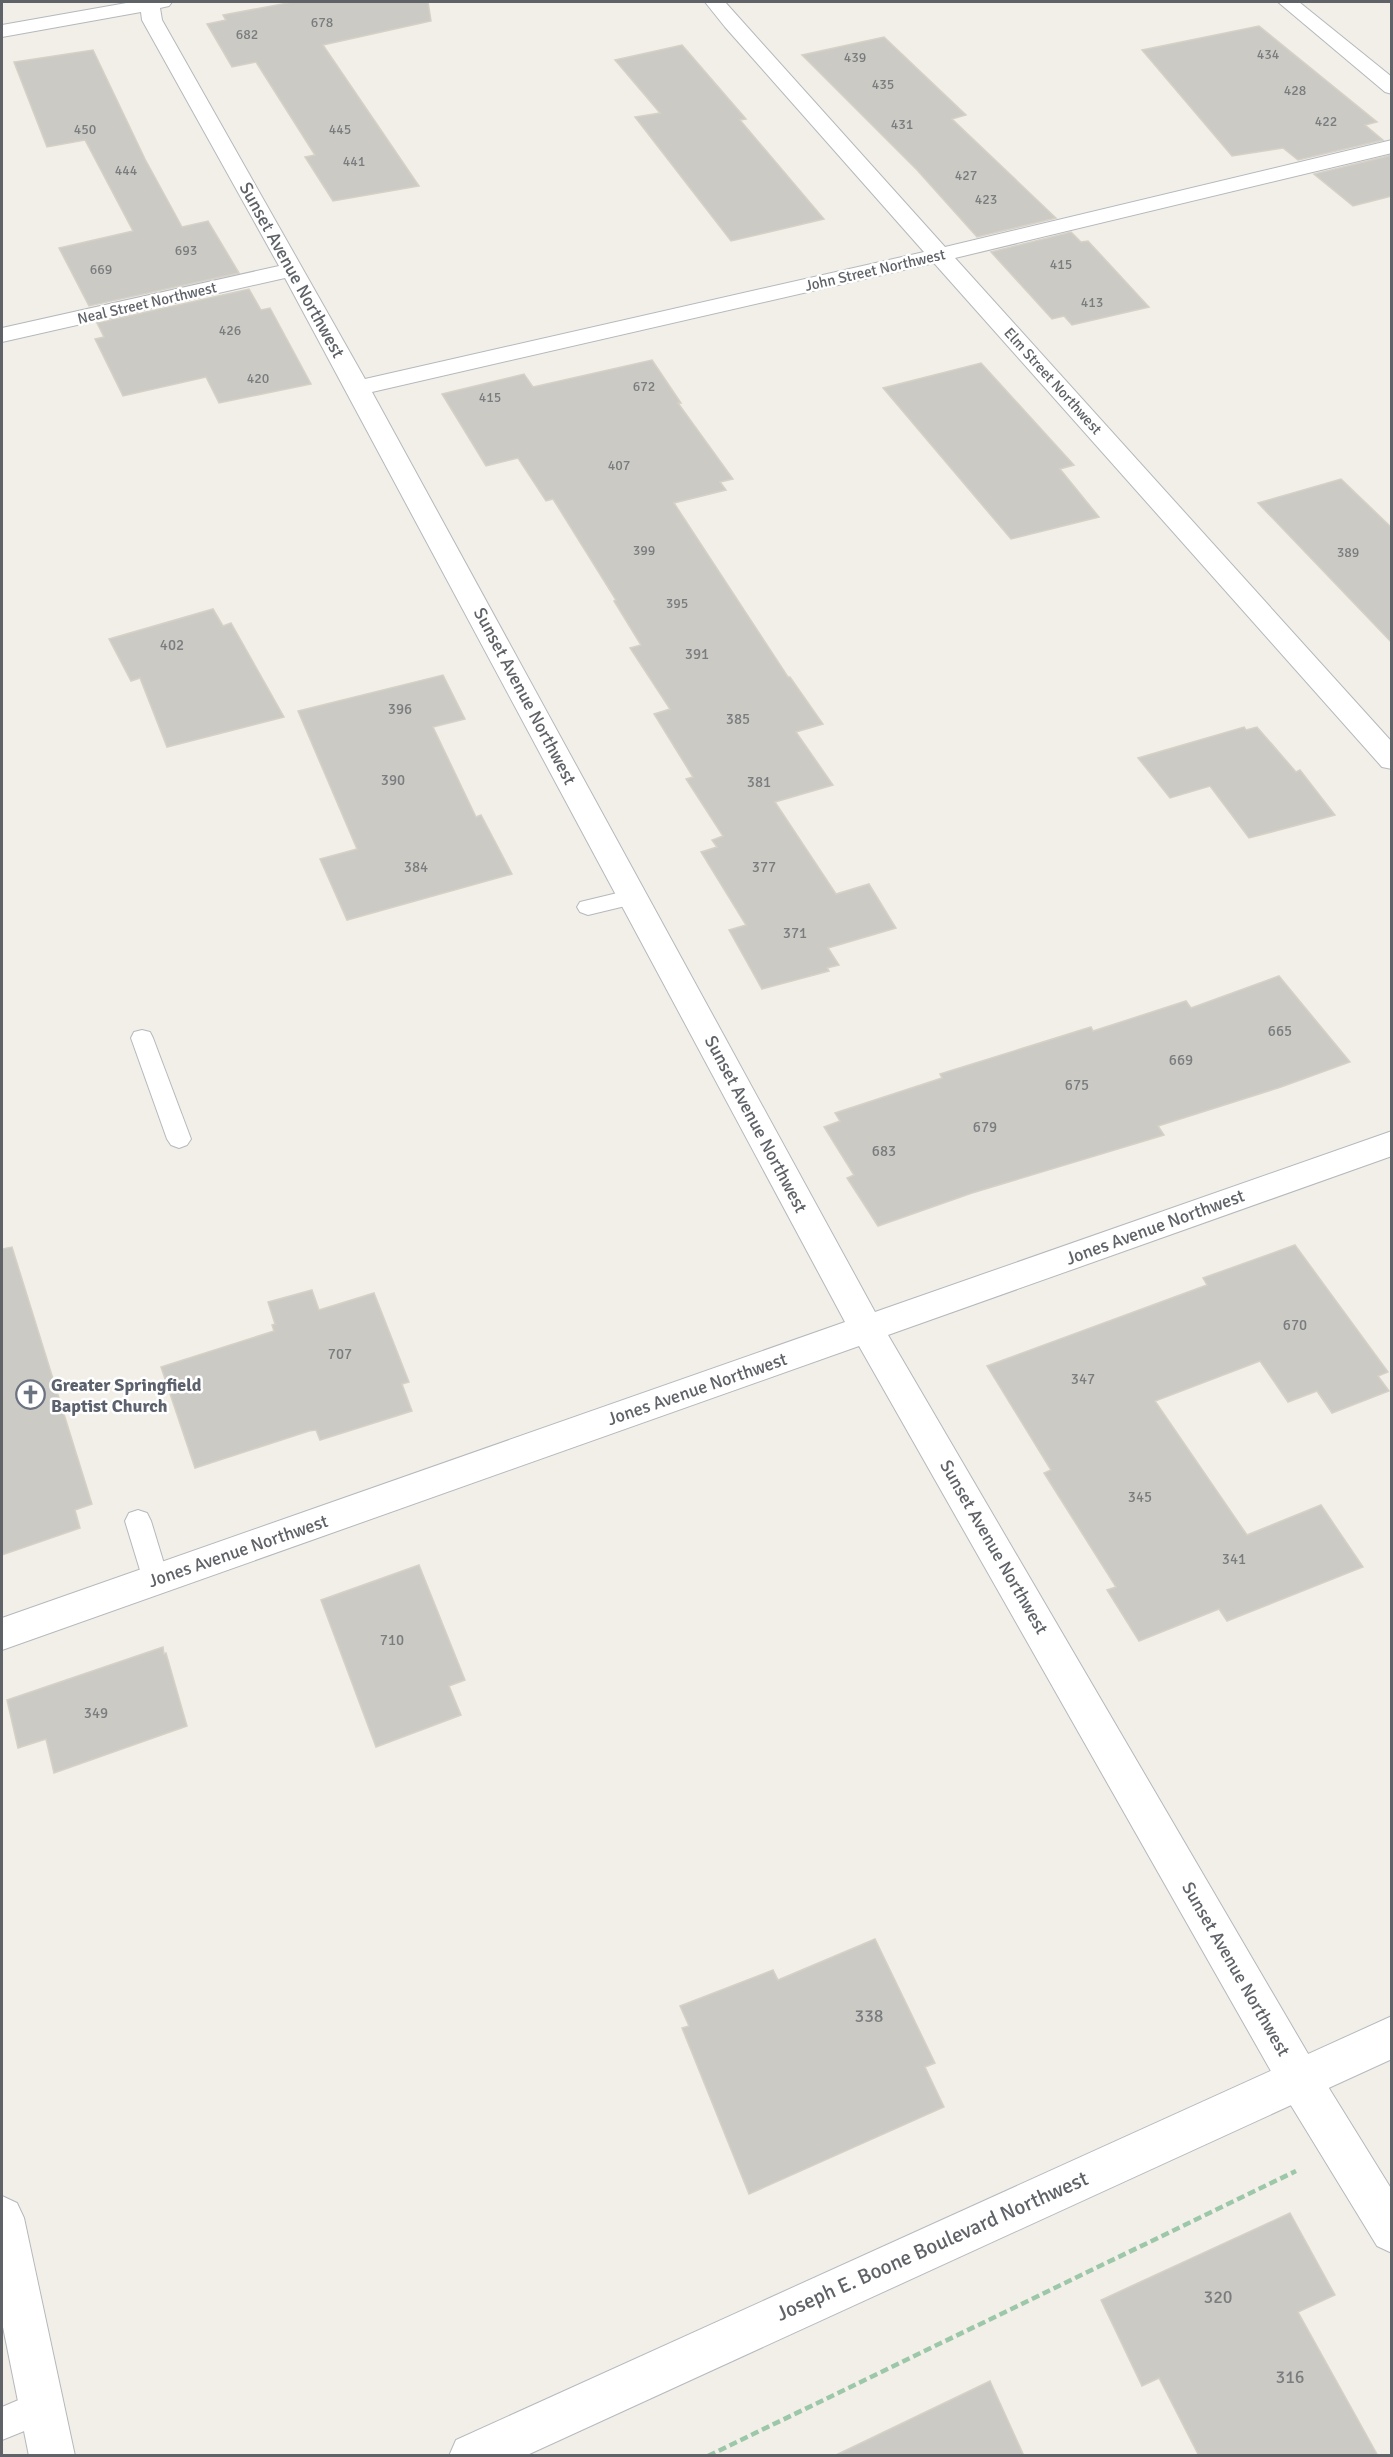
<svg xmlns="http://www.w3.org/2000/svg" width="1393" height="2457" font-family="Signika,sans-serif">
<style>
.building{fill:#cccac5;stroke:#d6d1c6;stroke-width:1.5}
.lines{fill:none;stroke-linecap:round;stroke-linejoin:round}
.lane-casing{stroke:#b5b8bc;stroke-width:2}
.street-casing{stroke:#b5b8bc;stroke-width:2}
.secondary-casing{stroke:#b6babf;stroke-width:2}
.path{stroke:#9cc7a9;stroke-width:4.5;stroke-dasharray:8 4;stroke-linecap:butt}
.lane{fill:#fff;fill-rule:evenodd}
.street{fill:#fff;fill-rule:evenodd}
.secondary{fill:#fff;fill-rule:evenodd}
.labels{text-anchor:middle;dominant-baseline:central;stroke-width:5;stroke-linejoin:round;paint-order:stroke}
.far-number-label{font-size:14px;fill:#7a7d7f}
.far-street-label{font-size:15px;fill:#5f6368;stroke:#fff}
.number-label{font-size:15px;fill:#7a7d7f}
.street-label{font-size:18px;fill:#5f6368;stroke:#fff}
.worship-label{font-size:18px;font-weight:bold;fill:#5b616d;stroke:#fff;text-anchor:start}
.near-number-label{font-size:18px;fill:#7a7d7f}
.near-street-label{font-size:21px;fill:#5f6368;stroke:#fff}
</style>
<rect width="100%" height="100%" fill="#f1efe8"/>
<g class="building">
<path d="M293 2H428L431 21 323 45 419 186 333 201 305 157 315 155 256 62 232 67 207 24 226 20 223 15Z"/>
<path d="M1259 26 1377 122 1365 125 1383 140 1298 160 1283 148 1232 156 1142 50Z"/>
<path d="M884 37 966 115 952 119 1056 218 977 237 917 170 802 55Z"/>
<path d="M682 45 746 119 740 120 824 219 731 241 635 117 660 113 615 60Z"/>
<path d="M93 50 145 159 182 227 208 221 239 273 89 306 59 248 133 231 85 140 47 147 14 62Z"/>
<path d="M1392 155V196L1353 206 1314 174Z"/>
<path d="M1071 232 1081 242 1088 241 1149 307 1072 325 1064 316 1052 319 991 252Z"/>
<path d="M249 289 261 310 270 308 311 384 219 403 206 377 123 396 95 339 104 337 97 323Z"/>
<path d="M652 360 681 403H678L733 479 720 482 726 490 674 503 788 677H790L823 724 796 732 833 785 775 802 836 894 869 884 896 928 828 948 839 965 827 968 829 971 762 989 729 930 746 925 701 852 717 847 712 840 723 836 686 779 693 777 654 714 670 709 630 648 641 645 614 601 616 600 553 499 546 501 518 458 486 466 442 394 524 374 533 387Z"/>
<path d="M981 363 1074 465 1060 469 1099 517 1011 539 883 388Z"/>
<path d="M1341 479 1392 528V643L1258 503Z"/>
<path d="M213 609 223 626 231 623 284 717 167 747 140 678 131 681 109 639Z"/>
<path d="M443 675 465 719 433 727 476 817 481 815 512 874 347 920 320 859 357 849 298 711Z"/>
<path d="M1244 727 1246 730 1257 727 1296 772 1300 770 1335 815 1249 838 1210 786 1170 798 1138 758Z"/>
<path d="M1279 976 1350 1062 1281 1087 1158 1126 1164 1135 972 1193 878 1226 847 1178 854 1175 824 1127 840 1121 835 1113 942 1078 940 1074 1091 1027 1093 1031 1186 1001 1191 1008Z"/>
<path d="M1295 1245 1388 1372 1378 1376 1389 1391 1332 1413 1317 1391 1288 1402 1260 1361 1155 1401 1247 1535 1321 1505 1363 1567 1227 1621 1219 1609 1139 1641 1107 1590 1116 1587 1044 1473 1051 1470 987 1366 1207 1285 1203 1278Z"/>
<path d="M12 1247 92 1504 75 1510 80 1528 2 1555V1249Z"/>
<path d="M312 1290 319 1310 374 1293 409 1382 402 1384 412 1411 320 1440 316 1430 309 1431 195 1468 161 1367 274 1331 272 1325 275 1324 268 1302Z"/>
<path d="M419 1565 465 1680 449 1686 461 1715 376 1747 321 1600Z"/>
<path d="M163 1647 164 1654 166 1653 187 1726 54 1773 46 1739 18 1748 7 1700Z"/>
<path d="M875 1939 935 2063 925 2067 944 2107 749 2194 682 2028 689 2026 680 2006 773 1970 778 1980Z"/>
<path d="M1290 2213 1335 2295 1298 2312 1378 2456H1199L1159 2378 1142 2386 1101 2300Z"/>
<path d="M990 2381 1024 2456H834Z"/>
</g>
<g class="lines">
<defs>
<g id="lane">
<path d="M634 889 642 892 645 897 642 902 588 915 580 912 577 907 580 902Z"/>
<path d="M142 1030 150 1032 153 1038 191 1139 187 1145 179 1148 171 1145 167 1139 131 1038 134 1032Z"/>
<path d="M138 1510 147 1513 151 1521 169 1580 165 1588 156 1592 147 1588 143 1580 125 1521 129 1513Z"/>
<path d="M42 2390 54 2395 59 2407 54 2419 2 2440V2407Z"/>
</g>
<g id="street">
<path d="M132 2H172L169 6 160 8 162 20 365 379 924 252 725 27 705 2H725L945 247 1392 140V153L955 258 1392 742V769L1382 767 934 263 372 392 875 1312 1392 1131V1156L888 1335 1314 2064 1392 2190V2253L1377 2246 1284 2094 859 1346 2 1650V1618L845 1322 285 278 2 342V328L279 266 142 20 141 12 2 37V25Z"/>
<path d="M1278 2H1299L1392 77V94L1385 92Z"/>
<path d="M2 2196 17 2203 24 2218 75 2456H29L2 2322Z"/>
</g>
<path id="secondary" d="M1392 2016V2059L525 2456H449L456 2440Z"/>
</defs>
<use href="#lane" class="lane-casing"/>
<use href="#street" class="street-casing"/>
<use href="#secondary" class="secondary-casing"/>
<path class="path" d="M708 2456 1296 2171"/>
<use href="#lane" class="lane"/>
<use href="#street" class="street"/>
<use href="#secondary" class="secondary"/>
</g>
<defs>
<symbol id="church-ring" viewBox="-11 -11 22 22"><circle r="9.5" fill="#fff" stroke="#6b7280" stroke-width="1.5"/><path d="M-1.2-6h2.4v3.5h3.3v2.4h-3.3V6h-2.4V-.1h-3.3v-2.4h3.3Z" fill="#6b7280"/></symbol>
</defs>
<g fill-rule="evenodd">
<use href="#church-ring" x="14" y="1378" width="33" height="33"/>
</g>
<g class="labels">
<g class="far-number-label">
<text x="322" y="22">678</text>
<text x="247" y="34">682</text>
<text x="1268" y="54">434</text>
<text x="855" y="57">439</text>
<text x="883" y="84">435</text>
<text x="1295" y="90">428</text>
<text x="1326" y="121">422</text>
<text x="902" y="124">431</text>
<text x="85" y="129">450</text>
<text x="340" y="129">445</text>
<text x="354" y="161">441</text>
<text x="126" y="170">444</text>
<text x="966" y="175">427</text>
<text x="986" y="199">423</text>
<text x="186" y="250">693</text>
<text x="1061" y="264">415</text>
<text x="101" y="269">669</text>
<text x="1092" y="302">413</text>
<text x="230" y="330">426</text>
<text x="258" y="378">420</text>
<text x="644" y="386">672</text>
<text x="490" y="397">415</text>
<text x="619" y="465">407</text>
<text x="644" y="550">399</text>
<text x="1348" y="552">389</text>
<text x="677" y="603">395</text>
</g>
<g class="far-street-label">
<text transform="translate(875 270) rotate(-13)">John Street Northwest</text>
<text transform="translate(147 303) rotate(-13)">Neal Street Northwest</text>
<text transform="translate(1053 381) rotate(48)">Elm Street Northwest</text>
</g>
<g class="number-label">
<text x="172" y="645">402</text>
<text x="697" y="654">391</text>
<text x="400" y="709">396</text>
<text x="738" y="719">385</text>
<text x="393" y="780">390</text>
<text x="759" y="782">381</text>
<text x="416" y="867">384</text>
<text x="764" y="867">377</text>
<text x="795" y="933">371</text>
<text x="1280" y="1031">665</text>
<text x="1181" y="1060">669</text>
<text x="1077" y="1085">675</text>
<text x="985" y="1127">679</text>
<text x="884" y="1151">683</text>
<text x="1295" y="1325">670</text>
<text x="340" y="1354">707</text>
<text x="1083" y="1379">347</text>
<text x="1140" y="1497">345</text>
<text x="1234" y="1559">341</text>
<text x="392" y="1640">710</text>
<text x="96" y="1713">349</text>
</g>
<g class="street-label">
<text transform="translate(292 270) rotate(61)">Sunset Avenue Northwest</text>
<text transform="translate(525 696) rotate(62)">Sunset Avenue Northwest</text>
<text transform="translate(756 1124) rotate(62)">Sunset Avenue Northwest</text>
<text transform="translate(1155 1227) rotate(-20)">Jones Avenue Northwest</text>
<text transform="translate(697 1389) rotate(-19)">Jones Avenue Northwest</text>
<text transform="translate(994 1547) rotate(60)">Sunset Avenue Northwest</text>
<text transform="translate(238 1551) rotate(-19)">Jones Avenue Northwest</text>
<text transform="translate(1236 1969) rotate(60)">Sunset Avenue Northwest</text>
</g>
<g class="worship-label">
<text x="51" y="1385">Greater Springfield<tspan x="51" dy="21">Baptist Church</tspan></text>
</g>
<g class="near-number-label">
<text x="869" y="2016">338</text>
<text x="1218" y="2297">320</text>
<text x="1290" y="2377">316</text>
</g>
<g class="near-street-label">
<text transform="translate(932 2246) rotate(-24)">Joseph E. Boone Boulevard Northwest</text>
</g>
</g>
<rect width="1393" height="2457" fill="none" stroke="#5f6368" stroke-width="6"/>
</svg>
